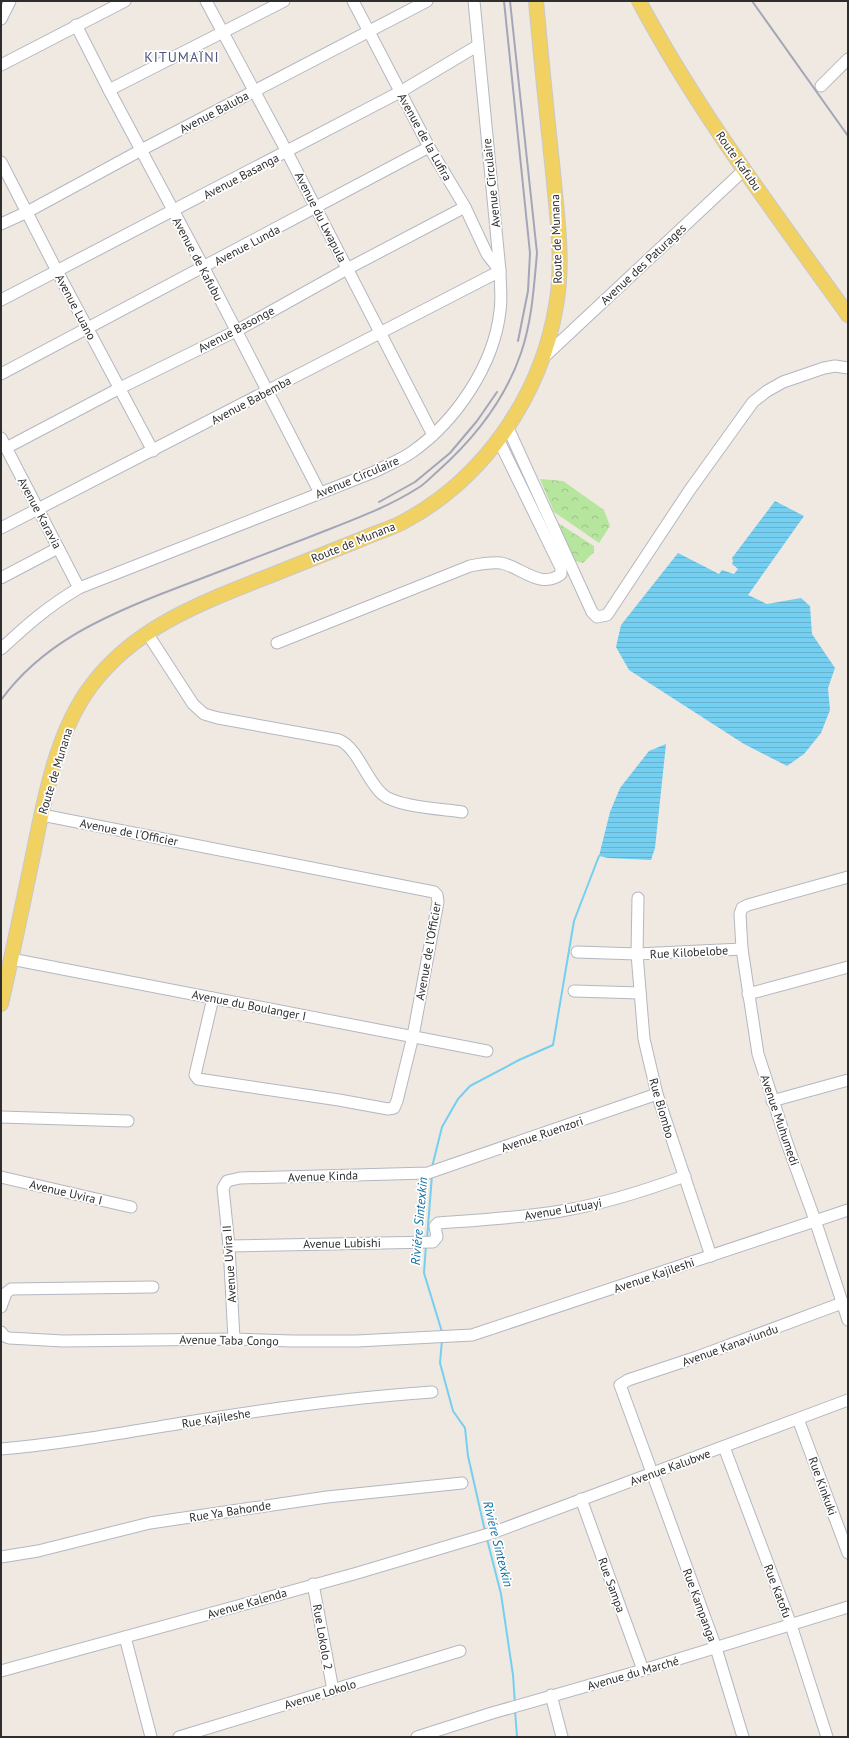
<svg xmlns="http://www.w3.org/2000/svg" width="849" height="1738" font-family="'PT Sans',sans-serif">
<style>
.park{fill:url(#park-crowns)}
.water{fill:url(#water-rules)}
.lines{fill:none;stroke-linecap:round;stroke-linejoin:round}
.stream{stroke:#75cff0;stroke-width:2}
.minor-casing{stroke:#b4b7c1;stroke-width:13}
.major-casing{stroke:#c9c9c9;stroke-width:16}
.minor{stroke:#fff;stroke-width:11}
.major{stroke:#f2d163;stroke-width:14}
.rail{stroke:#a3a6b8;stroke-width:2}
.labels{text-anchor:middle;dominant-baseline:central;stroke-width:3.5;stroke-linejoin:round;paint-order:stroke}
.street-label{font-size:12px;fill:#2e2e2e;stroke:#fff}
.water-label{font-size:13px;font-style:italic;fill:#0d6fa3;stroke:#fff}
.quarter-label{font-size:14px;letter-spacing:1px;fill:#4d5680;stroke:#fff}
</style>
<defs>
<pattern id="park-crowns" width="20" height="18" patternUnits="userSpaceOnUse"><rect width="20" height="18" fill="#b6e59e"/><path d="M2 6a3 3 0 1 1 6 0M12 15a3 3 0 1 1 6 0" fill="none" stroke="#9dc588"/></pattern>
<pattern id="water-rules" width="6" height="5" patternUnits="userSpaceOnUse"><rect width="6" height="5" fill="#75cff0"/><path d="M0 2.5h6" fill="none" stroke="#66b2ce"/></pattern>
</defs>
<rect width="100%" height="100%" fill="#efe9e1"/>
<g class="park">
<path d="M540 479 563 481 604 510 610 526 599 543 554 512Z"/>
<path d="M558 523 594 546V552L583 563 575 561Z"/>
</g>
<g class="water">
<path d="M775 501 804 516 748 595 767 604 801 598 810 606 812 634 835 668 828 688 830 710 821 733 804 754 787 766 744 744 629 670 616 647 621 625 678 553 719 574 722 570 734 574 738 569 732 564 733 561 732 558Z"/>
<path d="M666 744 655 848 651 860 608 858 599 856 610 812 620 788 649 751Z"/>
</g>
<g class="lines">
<g class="stream">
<path d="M432 1167 442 1127 458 1099 470 1086 519 1060 553 1045 574 921 599 856"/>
<path d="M427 1239 432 1175"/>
<path d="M426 1245 424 1273 442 1332"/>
<path d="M442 1340 440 1363 453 1411 465 1428 468 1456 485 1531"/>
<path d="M487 1539 501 1594 513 1675 515 1704"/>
<path d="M515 1710 517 1737"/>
</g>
<defs>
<g id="minor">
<path d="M206 1 287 152 433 435"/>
<path d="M1 19 10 1"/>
<path d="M76 25 109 90 204 268 320 493"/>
<path d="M1 65 125 1"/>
<path d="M821 86 848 59"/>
<path d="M109 90 284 1"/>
<path d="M1 162 57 271 153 451"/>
<path d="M1 224 27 212 145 148 427 1"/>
<path d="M1 300 400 92 477 46"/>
<path d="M542 359 744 170"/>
<path d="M1 374 429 147"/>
<path d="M508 428 592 612 597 617 607 615 689 491 753 402 767 391 783 382 824 368 835 366 848 368"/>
<path d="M1 438 79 588"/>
<path d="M6 448 120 388 236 331 347 269 465 207"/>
<path d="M1 528 500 271 487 254 465 207 429 147 353 1"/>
<path d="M1 578 58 548"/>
<path d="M147 633 193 704 204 714 218 718 339 740C358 748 366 780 382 794 396 807 443 809 462 812"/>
<path d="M277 643 470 566C480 564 491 562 501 563 521 567 541 590 561 574V568L499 441"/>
<path d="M1 649C27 625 47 607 79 588L374 472C387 465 401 460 412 452 456 421 494 365 500 311 502 298 500 284 500 271L474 1"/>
<path d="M42 815 434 892 437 895 438 902 413 1036 397 1101 394 1108 388 1109 339 1100 198 1079 195 1075 213 998"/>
<path d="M848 877 748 905 742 908 740 914 742 949 758 1054 788 1146 815 1220 848 1320"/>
<path d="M577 952 637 954 638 898"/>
<path d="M11 959 487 1051"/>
<path d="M574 991 640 993"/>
<path d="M748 994 848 967"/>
<path d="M772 1101 848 1080"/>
<path d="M1 1117 128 1121"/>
<path d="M1 1177 131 1207"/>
<path d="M229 1246 433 1242 437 1237 435 1226 438 1223C479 1220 520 1218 561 1211 603 1204 644 1191 685 1176"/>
<path d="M711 1256 657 1094 644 1039 637 954 742 949"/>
<path d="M1 1307 6 1293 11 1289 153 1287"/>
<path d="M1 1332 4 1336 9 1338 63 1341 234 1339 292 1341H357L472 1335 848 1210"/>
<path d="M234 1339 229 1246 223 1188 227 1181 240 1178 428 1173 657 1094"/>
<path d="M798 1419 848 1553"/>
<path d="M724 1447 791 1625 827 1737"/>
<path d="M1 1449C70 1443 138 1430 207 1419 282 1407 357 1397 432 1392"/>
<path d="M581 1499 643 1670"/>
<path d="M1 1557 38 1551 150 1523 327 1497 462 1483"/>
<path d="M313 1584 333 1690"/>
<path d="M125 1637 151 1737"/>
<path d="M1 1671 354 1574 492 1533 848 1400"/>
<path d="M551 1695 562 1737"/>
<path d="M179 1737 460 1651"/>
<path d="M417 1737 492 1713 643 1670 848 1607"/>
<path d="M743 1737 716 1648 620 1385 628 1380 697 1357 842 1303"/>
</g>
<g id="major">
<path d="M639 1C698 112 775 213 848 315"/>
<path d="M1 1004C12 956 22 908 32 860 44 802 55 734 91 686 137 624 209 600 279 572 306 561 334 550 362 539 375 533 390 529 403 522 484 479 541 396 556 306 564 262 557 216 553 172 547 115 541 58 536 1"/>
</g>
</defs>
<use href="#minor" class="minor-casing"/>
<use href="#major" class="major-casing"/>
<use href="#minor" class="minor"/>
<use href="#major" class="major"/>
<g class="rail">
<path d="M504 1 530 253 528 291 518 341"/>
<path d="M752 1 848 136"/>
<path d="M379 502 415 482 450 453 477 421 497 392"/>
<path d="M1 700C41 645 100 618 161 594 211 575 262 555 312 536 347 522 385 509 418 488 425 484 431 477 438 471 474 439 505 400 521 353 532 321 534 286 537 253L510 1"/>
</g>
</g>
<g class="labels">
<g class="street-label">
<text transform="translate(214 112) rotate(-28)">Avenue Baluba</text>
<text transform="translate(425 137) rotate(61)">Avenue de la Lufira</text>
<text transform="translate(739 161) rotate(55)">Route Kafubu</text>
<text transform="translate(241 176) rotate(-28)">Avenue Basanga</text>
<text transform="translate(491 183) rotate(-96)">Avenue Circulaire</text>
<text transform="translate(321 217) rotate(63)">Avenue du Lwapula</text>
<text transform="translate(556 239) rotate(-92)">Route de Munana</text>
<text transform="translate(247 245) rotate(-28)">Avenue Lunda</text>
<text transform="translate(198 259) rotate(62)">Avenue de Kafubu</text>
<text transform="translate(643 264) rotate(-43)">Avenue des Paturages</text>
<text transform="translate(76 307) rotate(62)">Avenue Luano</text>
<text transform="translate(236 329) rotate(-28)">Avenue Basonge</text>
<text transform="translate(251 400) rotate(-28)">Avenue Babemba</text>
<text transform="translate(357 477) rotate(-23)">Avenue Circulaire</text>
<text transform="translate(40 513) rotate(62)">Avenue Karavia</text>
<text transform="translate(353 542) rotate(-22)">Route de Munana</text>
<text transform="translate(55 771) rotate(-73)">Route de Munana</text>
<text transform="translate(129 832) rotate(11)">Avenue de l'Officier</text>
<text transform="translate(428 951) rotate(-80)">Avenue de l'Officier</text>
<text transform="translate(689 952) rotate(-3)">Rue Kilobelobe</text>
<text transform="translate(249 1005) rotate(11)">Avenue du Boulanger I</text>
<text transform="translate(662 1108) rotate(74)">Rue Biombo</text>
<text transform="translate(780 1120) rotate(71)">Avenue Muhumedi</text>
<text transform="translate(542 1134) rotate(-19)">Avenue Ruenzori</text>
<text transform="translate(323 1176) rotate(-2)">Avenue Kinda</text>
<text transform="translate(66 1192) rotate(13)">Avenue Uvira I</text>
<text transform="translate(563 1209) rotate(-10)">Avenue Lutuayi</text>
<text transform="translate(342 1243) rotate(-1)">Avenue Lubishi</text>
<text transform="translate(229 1264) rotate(-94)">Avenue Uvira II</text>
<text transform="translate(654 1275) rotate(-19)">Avenue Kajileshi</text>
<text transform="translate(229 1340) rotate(1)">Avenue Taba Congo</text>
<text transform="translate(730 1345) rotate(-20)">Avenue Kanaviundu</text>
<text transform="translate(216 1418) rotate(-9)">Rue Kajileshe</text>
<text transform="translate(670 1467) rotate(-20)">Avenue Kalubwe</text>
<text transform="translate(823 1486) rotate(70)">Rue Kinkuki</text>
<text transform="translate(230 1511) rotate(-9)">Rue Ya Bahonde</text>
<text transform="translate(612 1585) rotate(70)">Rue Sampa</text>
<text transform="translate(778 1591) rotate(69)">Rue Katofu</text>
<text transform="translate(247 1603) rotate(-16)">Avenue Kalenda</text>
<text transform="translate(700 1605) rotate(70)">Rue Kampanga</text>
<text transform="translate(323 1637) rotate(80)">Rue Lokolo 2</text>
<text transform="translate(633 1673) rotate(-16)">Avenue du Marché</text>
<text transform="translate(320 1694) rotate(-17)">Avenue Lokolo</text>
</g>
<g class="water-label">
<text transform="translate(419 1221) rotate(-85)">Riviére Sintexkin</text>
<text transform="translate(498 1544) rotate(76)">Riviére Sintexkin</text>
</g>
<g class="quarter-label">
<text x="182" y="57">KITUMAÏNI</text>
</g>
</g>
<rect width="849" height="1738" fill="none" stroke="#2e2e2e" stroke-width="4"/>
</svg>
